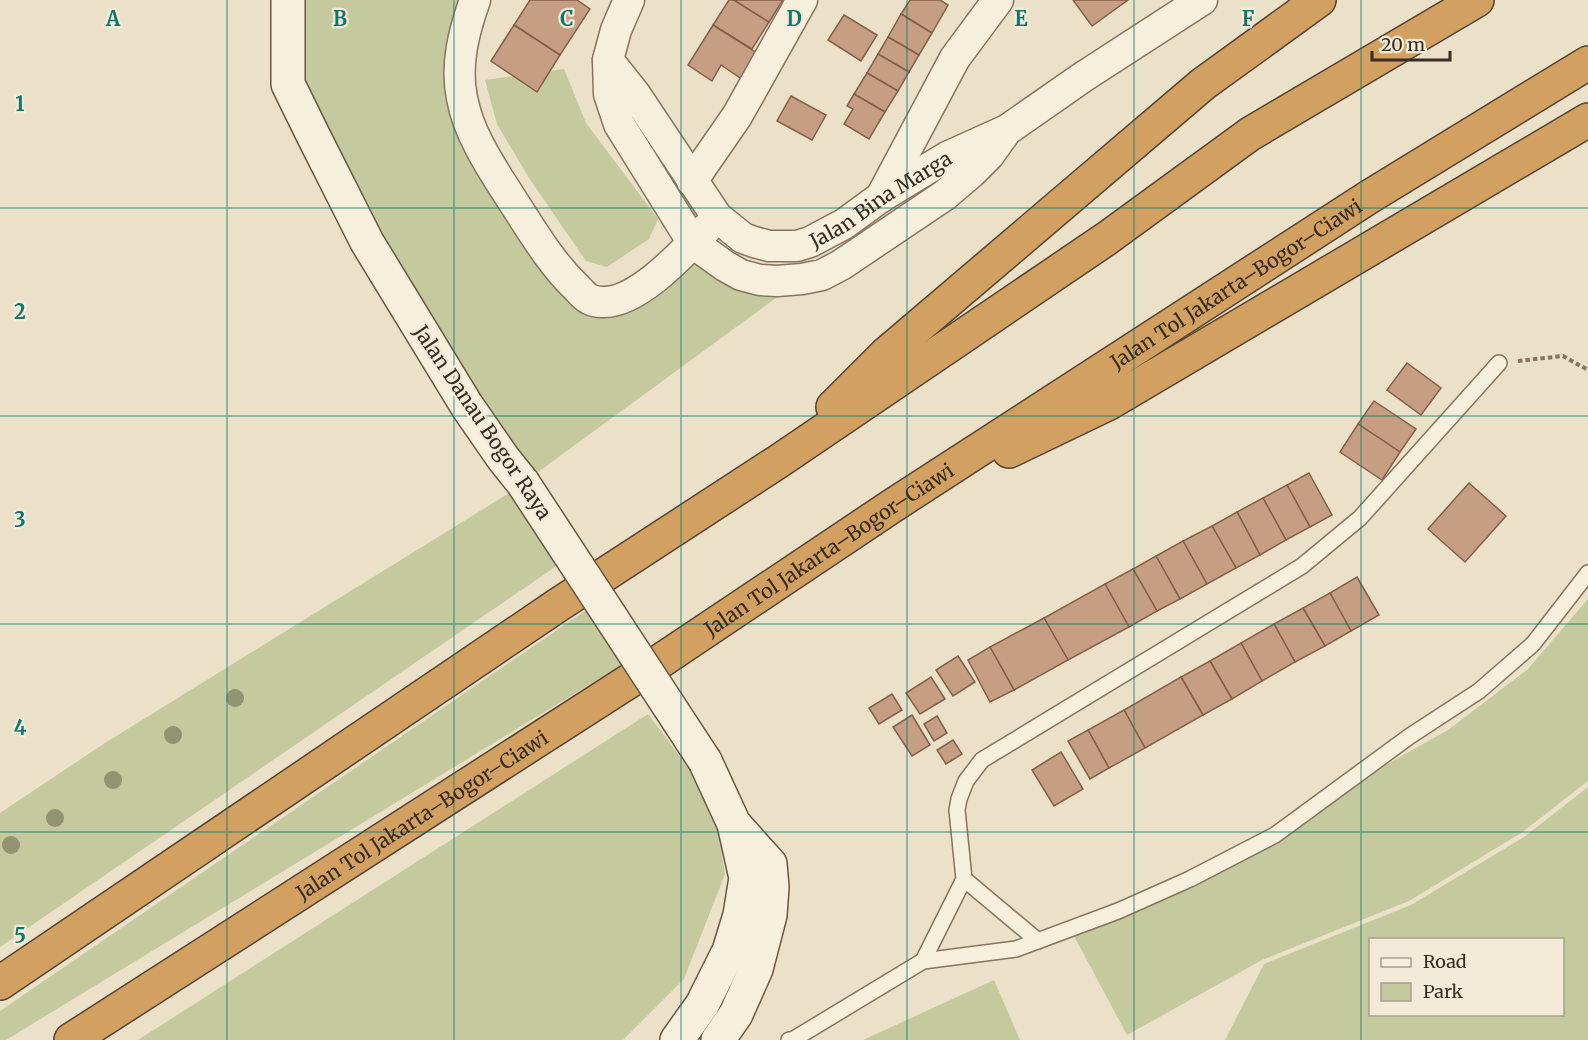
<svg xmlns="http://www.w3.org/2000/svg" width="1588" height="1040" font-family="Merriweather,serif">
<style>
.green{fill:#c4c99e;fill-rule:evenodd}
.building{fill:#c69e83;stroke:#845f47;stroke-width:1.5}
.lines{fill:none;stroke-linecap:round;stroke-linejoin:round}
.lane-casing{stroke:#86745f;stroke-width:18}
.street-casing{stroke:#86745f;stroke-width:33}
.secondary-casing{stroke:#685542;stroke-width:36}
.highway-casing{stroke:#554333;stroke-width:36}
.path{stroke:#86745f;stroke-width:4;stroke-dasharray:4.5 3;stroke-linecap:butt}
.lane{stroke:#f6efdc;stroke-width:15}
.street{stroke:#f6efdc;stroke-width:30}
.secondary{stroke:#f6efdc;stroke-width:33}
.highway{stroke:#d2a162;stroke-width:33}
.secondary-bridge-casing{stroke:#685542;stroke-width:36;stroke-linecap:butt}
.secondary-bridge{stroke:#f6efdc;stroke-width:33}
.tree{fill:#929372}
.grid{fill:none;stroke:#0f766e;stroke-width:1.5;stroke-opacity:0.55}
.labels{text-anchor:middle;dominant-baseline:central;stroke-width:4.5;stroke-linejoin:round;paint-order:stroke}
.street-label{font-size:20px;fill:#382c22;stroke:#f3ebd8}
.grid-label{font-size:20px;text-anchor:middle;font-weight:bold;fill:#0f766e;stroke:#f3ebd8;stroke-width:4.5;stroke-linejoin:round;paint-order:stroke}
</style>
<rect width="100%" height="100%" fill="#ebe1c9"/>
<g class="green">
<path d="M288 0H476L467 118 601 302 693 243 802 279 523 483 313 135Z"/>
<path d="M564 69 586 123 658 219 649 239 607 267 586 261 529 178 497 124 485 80Z"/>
<path d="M514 490 558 565 0 947V813L105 743Z"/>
<path d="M1588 599V781L1521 833 1409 901 1262 960 1127 1035 1073 934 1154 895 1448 730 1528 669Z"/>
<path d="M589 608 625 663 6 1040H0V1011Z"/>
<path d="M648 714 712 799 725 874 684 979 623 1040H138Z"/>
<path d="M1588 787V1040H1225L1264 964 1411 905 1524 837ZM1370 940H1562V1014H1370Z"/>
<path d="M994 980 1020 1040H863Z"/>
</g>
<g class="building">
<path d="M530 0H577L590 9 560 55 514 25Z"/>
<path d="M729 0H734L769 22 752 49 713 25Z"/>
<path d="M734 0H783L769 22Z"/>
<path d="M910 0H940L948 5 932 33 901 14Z"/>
<path d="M1073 0H1128L1092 26Z"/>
<path d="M901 14 932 33 919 55 888 37Z"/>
<path d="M844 15 877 35 861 61 828 40Z"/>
<path d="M514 25 560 55 537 92 491 61Z"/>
<path d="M713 25 768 60 752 86 721 65 712 81 688 65Z"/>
<path d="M888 37 919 55 909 72 878 54Z"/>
<path d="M878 54 909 72 898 91 867 73Z"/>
<path d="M867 73 898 91 885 112 854 94Z"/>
<path d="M854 94 885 112 869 139 844 124 853 109 847 106Z"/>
<path d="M791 96 826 115 812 140 777 121Z"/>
<path d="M1407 363 1441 388 1421 415 1387 390Z"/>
<path d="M1374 401 1416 429 1400 452 1358 424Z"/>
<path d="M1358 424 1400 452 1382 480 1340 452Z"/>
<path d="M1309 473 1332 515 1310 527 1287 485Z"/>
<path d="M1469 483 1506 516 1465 562 1428 529Z"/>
<path d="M1287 485 1310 527 1286 540 1263 498Z"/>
<path d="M1263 498 1286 540 1260 555 1237 512Z"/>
<path d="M1237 512 1260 555 1236 568 1212 526Z"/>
<path d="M1212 526 1236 568 1207 584 1183 541Z"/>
<path d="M1183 541 1207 584 1180 599 1156 556Z"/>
<path d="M1156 556 1180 599 1157 611 1133 569Z"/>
<path d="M1133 569 1157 611 1129 627 1105 584Z"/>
<path d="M1357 577 1379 615 1351 631 1330 593Z"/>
<path d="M1105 584 1129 627 1068 660 1044 618Z"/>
<path d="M1330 593 1351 631 1325 646 1303 608Z"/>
<path d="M1303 608 1325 646 1295 662 1274 624Z"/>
<path d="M1044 618 1068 660 1014 690 990 647Z"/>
<path d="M1274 624 1295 662 1262 681 1241 643Z"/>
<path d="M1241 643 1262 681 1232 699 1210 661Z"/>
<path d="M990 647 1014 690 990 702 968 660Z"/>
<path d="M958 656 975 682 953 696 936 670Z"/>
<path d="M1210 661 1232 699 1203 715 1181 677Z"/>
<path d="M931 677 945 699 920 714 906 693Z"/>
<path d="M1181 677 1203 715 1145 748 1124 710Z"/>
<path d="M892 694 902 710 879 724 869 708Z"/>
<path d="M1124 710 1145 748 1109 768 1088 730Z"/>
<path d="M912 715 930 745 912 756 893 727Z"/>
<path d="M937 716 947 733 934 741 924 724Z"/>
<path d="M1088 730 1109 768 1090 779 1068 741Z"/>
<path d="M953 740 962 754 946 764 937 750Z"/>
<path d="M1061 752 1083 789 1054 806 1032 770Z"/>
</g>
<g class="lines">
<defs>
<g id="lane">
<path d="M964 879 1038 941"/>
<path d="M923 961 964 879 957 810 959 799 966 781 982 760 1302 566 1360 518 1499 363"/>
<path d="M789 1040 794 1039 923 961 1016 949 1118 911 1190 879 1275 835 1410 736 1479 691 1533 644 1588 573"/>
</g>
<g id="street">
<path d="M475 0C464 31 455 65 462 98 465 114 471 130 479 145 489 165 502 184 514 203 533 232 551 263 576 287 580 291 584 296 589 299 593 301 598 302 602 302 637 304 684 252 707 228"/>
<path d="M629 0 616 30 608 60 609 94 619 124 693 243 725 266 741 275 760 280 777 281 802 279 822 275 841 265 945 195 972 172 989 155 1004 134"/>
<path id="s1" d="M608 60 635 94 717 217 743 238 754 242 769 246H797L810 242 844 224 881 197 947 157 1007 130 1083 77 1202 0"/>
<path d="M692 181 737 116 802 0"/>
<path d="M881 197 955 58 998 0"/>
</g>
<g id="secondary">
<path d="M288 0V84L313 135 367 242 467 406 503 458 523 483"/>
<path d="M677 1040 702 1005 729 951 740 915 746 878 734 824 705 761"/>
<path d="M718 1040 736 1014 756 969 770 915 772 887 770 864 735 825"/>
</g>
<g id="highway">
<path d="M833 407 886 354 1203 84 1319 0"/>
<path d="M1009 451 1109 403 1588 120"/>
<path d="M0 983 558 605 779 461 1106 239 1250 134 1477 0"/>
<path id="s2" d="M71 1040 662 660 892 506 1369 197 1588 63"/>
</g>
</defs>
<use href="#lane" class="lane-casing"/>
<use href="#street" class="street-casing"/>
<use href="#secondary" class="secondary-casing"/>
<use href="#highway" class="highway-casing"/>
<path class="path" d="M1518 361 1563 356 1588 370"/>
<use href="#lane" class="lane"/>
<use href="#street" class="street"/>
<use href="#secondary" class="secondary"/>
<use href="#highway" class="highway"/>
<defs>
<path id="secondary-bridge" d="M523 483 705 761"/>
</defs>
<use href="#secondary-bridge" class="secondary-bridge-casing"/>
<use href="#secondary-bridge" class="secondary-bridge"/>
</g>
<g class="tree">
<circle cx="235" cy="698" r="9"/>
<circle cx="173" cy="735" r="9"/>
<circle cx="113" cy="780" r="9"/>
<circle cx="55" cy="818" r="9"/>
<circle cx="11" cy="845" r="9"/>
</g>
<path class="grid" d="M227 0V1040M454 0V1040M681 0V1040M907 0V1040M1134 0V1040M1361 0V1040M0 208H1588M0 416H1588M0 624H1588M0 832H1588"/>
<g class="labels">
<g class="street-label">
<text stroke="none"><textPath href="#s1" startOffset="376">Jalan Bina Marga</textPath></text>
<text stroke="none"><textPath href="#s2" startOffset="1389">Jalan Tol Jakarta–Bogor–Ciawi</textPath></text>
<text transform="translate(483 422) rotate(56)">Jalan Danau Bogor Raya</text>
<text stroke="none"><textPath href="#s2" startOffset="903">Jalan Tol Jakarta–Bogor–Ciawi</textPath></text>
<text stroke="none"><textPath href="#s2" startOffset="417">Jalan Tol Jakarta–Bogor–Ciawi</textPath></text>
</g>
</g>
<g class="grid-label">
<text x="113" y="26">A</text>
<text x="340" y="26">B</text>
<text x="567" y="26">C</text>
<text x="794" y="26">D</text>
<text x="1021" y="26">E</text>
<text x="1248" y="26">F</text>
<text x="20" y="111">1</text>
<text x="20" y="319">2</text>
<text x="20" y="527">3</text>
<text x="20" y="735">4</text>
<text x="20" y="943">5</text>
</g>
<rect x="1369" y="938" width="195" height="78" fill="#f3ebd8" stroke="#a89f8f" stroke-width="1.5"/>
<rect x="1381" y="958" width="30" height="9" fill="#f6efdc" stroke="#a89f8f" stroke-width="1.5"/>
<text x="1423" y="968" font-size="18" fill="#382c22">Road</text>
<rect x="1381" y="983" width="30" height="18" fill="#c4c99e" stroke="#a89f8f" stroke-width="1.5"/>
<text x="1423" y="998" font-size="18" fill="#382c22">Park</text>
<path d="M1372 51v9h78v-9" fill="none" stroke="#382c22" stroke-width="3"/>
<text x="1381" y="51" font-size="18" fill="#382c22" stroke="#f3ebd8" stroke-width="4.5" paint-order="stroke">20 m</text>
</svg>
